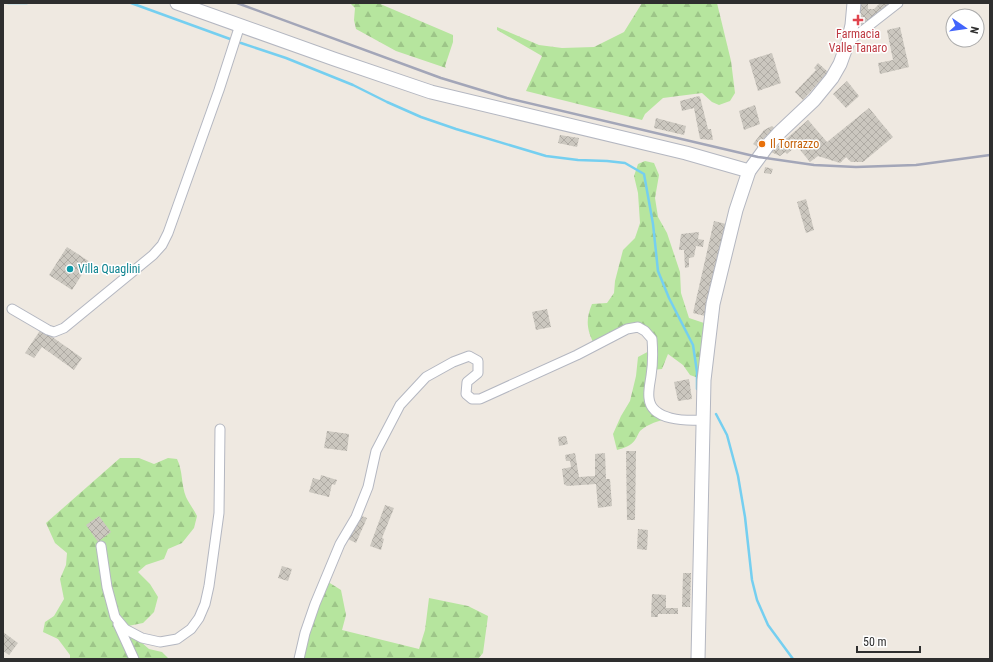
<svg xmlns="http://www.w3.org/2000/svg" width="993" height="662" font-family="'Roboto Condensed',sans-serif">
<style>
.forest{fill:url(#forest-firs)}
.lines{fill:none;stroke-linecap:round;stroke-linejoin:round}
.stream{stroke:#75cff0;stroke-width:2.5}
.building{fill:url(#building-cross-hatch)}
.street-casing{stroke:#b4b7c1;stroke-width:11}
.secondary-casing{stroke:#b4b7c1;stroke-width:15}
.street{stroke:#fff;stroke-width:9}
.secondary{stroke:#fff;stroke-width:13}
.rail{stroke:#a3a6b8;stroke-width:2.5}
.health-dot{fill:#e0444e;stroke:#fff;stroke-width:1.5}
.food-dot{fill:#e8710a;stroke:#fff;stroke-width:1.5}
.culture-dot{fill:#0f9aa8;stroke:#fff;stroke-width:1.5}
.labels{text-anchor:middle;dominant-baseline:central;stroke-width:3;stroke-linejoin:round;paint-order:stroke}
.health-label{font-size:12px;fill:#be3a42;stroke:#fff}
.food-label{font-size:12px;fill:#c56008;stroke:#fff;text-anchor:start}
.culture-label{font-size:12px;fill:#0d838f;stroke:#fff;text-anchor:start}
</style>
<defs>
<pattern id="forest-firs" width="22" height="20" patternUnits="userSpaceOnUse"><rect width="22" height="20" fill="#b6e59e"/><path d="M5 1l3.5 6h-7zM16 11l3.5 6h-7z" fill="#9dc588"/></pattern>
<pattern id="building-cross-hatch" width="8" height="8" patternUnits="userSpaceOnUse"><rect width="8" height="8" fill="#cbc7bf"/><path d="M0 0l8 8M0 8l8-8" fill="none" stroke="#afaba4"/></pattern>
</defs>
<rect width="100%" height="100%" fill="#efe9e1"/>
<g class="forest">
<path d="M350 3H378L453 35V42L445 66 446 68 396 51 356 29 354 20 355 8Z"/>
<path d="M642 3H717L731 61 735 93 730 101 719 105 712 102 702 93 663 98 645 114 642 120 526 91 542 56 497 30V27L539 45 562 48 594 47 624 32Z"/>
<path d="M645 161 654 163 659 175 655 198 658 217 667 233 680 272 681 293 689 318 710 325 704 380 690 375 683 365 668 354 662 369 652 370 649 397 669 419C659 420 648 424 640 431 638 434 637 437 635 440 631 446 624 448 617 450L613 434 621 416 630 401 636 376 638 357 653 349 652 339 638 327 595 346C587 330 585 321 592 304L607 303 614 293 615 281 623 250 635 238 640 223 638 193 634 176 638 164Z"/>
<path d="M120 458H139L154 464 168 458 177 459C183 471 181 484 186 497 189 503 194 510 197 516L194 528 182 543 168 549 164 559 146 565 138 572 150 584 158 597 154 612 143 623 128 626 134 636 149 649 162 652 169 659H70V655L58 639 43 632 45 622 54 616 64 599 60 579 66 565 67 553 55 543 46 523Z"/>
<path d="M325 580 341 590 346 615 342 630 419 649 425 630 429 598 468 606 488 616 483 653 478 659H299Z"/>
</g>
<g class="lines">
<g class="stream">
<path d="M8 3H27"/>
<path d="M131 3 230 39"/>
<path d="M241 43 286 58 353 85 387 102 421 117 456 129 546 156 578 160 607 161 625 163 644 174 653 224 658 271 669 298 693 345 697 372V389"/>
<path d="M716 414 727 435 738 476 745 517 752 580 757 600 768 625 793 659"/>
</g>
</g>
<g class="building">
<path d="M857 3H868V9H874L880 3H891L865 25 855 24Z"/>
<path d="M900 27 909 67 880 74 878 63 893 60 887 30Z"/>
<path d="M772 53 781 83 758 91 749 60Z"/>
<path d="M818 63 828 72 803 100 795 92 816 70 814 68Z"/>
<path d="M847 81 859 96 846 108 833 94Z"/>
<path d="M699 96 700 97 708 129H711L713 140 700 139 694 108 682 111 680 101Z"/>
<path d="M755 105 760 124 744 130 739 111Z"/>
<path d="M869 108 893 137 863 162H851L846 157 840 163 818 156 810 162 796 145 795 146 793 143 791 145 794 148 787 154 785 152 780 156 771 152 808 120 827 142Z"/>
<path d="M656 118 686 126 684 135 654 128Z"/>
<path d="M772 126 777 130 761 149 753 144 764 130Z"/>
<path d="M560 135 579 138 577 147 558 143Z"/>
<path d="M765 167 773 169 771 174 764 173Z"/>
<path d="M806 199 814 230 806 233 797 202Z"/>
<path d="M714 221 726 224 705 316 693 313Z"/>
<path d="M699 232 698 239 704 240 703 247 696 246 694 257 689 258V267L685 268 684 250H679L681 234Z"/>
<path d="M67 247 90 262 72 290 49 275Z"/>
<path d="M547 309 551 327 536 330 532 312Z"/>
<path d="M41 329 82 358 74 370 42 347 34 358 25 353Z"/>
<path d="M689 379 692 399 678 401 674 382Z"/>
<path d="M327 431 349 434 347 451 324 448Z"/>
<path d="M566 436 568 444 559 446 558 437Z"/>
<path d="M626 451H636L635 520H627Z"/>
<path d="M575 453 579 477 595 476V454L605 453 606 479H610L612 506 598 508 596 484 567 486 564 484 562 469 571 467 570 461H566L565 455Z"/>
<path d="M321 475 337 480 335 485 332 484 329 497 309 492 313 478 320 480Z"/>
<path d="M385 505 394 508 382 538 384 539 381 550 370 546Z"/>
<path d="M359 515 367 518 356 543 348 539Z"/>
<path d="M99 516 111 532 98 542 86 525Z"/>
<path d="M638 529 648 530 647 550 637 549Z"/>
<path d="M282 566 292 569 288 581 278 578Z"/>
<path d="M683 573H691L690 607H682Z"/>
<path d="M652 594 666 595V608H678V614H658V617H651Z"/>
<path d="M3 632 18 643 9 655 3 651Z"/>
</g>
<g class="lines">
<defs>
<g id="street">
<path d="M848 42 898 3"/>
<path d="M12 309 48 330 54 332 64 328 153 255 162 245 168 233 219 90 240 25"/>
<path d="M101 546 107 587 115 617 125 629 142 638 160 642 177 639 191 629 199 618 205 604 209 586 219 513 220 429"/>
<path d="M118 624 134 659"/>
<path d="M299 659 305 633 315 604 340 544 356 517 368 487 376 451 400 405 426 377 453 362 469 356 478 361V373L467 382 466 394 472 399H480L577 355 627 329 638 327 645 331 652 339C653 352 653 364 651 376 650 383 648 391 649 398 651 421 687 421 703 420"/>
</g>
<g id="secondary">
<path d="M177 3 334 59 431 92 686 153 749 171"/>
<path d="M698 659 704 380 713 304 736 210 749 171 768 145 780 132 814 100 832 78 840 64 848 42 852 25 854 3"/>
</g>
</defs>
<use href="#street" class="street-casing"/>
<use href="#secondary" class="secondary-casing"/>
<use href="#street" class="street"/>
<use href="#secondary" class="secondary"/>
<path class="rail" d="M237 3 441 78 507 98 758 157 814 165 856 167 916 165 990 155"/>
</g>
<path class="health-dot" d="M856 14h4v4h4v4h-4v4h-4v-4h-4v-4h4z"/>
<circle class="food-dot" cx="762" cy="144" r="4"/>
<circle class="culture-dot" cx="70" cy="269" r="4"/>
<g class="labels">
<g class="health-label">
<text x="858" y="34">Farmacia<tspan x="858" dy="14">Valle Tanaro</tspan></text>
</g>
<g class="food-label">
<text x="770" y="144">Il Torrazzo</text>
</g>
<g class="culture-label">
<text x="78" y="269">Villa Quaglini</text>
</g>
</g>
<rect width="993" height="662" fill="none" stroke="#2e2e2e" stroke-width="8"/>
<g transform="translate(965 28) rotate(103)"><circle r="19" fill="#ffffff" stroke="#ababab"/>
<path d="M0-3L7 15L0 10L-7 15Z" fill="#4264fb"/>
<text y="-6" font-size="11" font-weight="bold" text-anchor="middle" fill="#2e2e2e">N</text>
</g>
<path d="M857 646v6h63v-6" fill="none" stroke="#2e2e2e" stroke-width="2"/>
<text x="863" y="646" font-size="12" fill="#2e2e2e" stroke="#ffffff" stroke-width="3" paint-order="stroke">50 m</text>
</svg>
